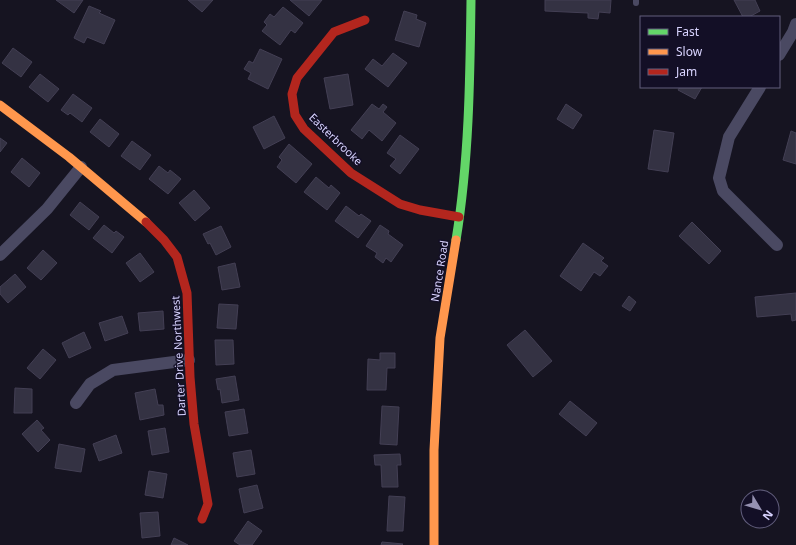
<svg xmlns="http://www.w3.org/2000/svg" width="796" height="545" font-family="'Noto Sans',sans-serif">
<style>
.building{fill:#343243;stroke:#433f54}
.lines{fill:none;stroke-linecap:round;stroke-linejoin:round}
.lane{stroke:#4a4962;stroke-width:6}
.street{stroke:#4a4962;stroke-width:12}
.fast{stroke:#63d668;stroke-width:9}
.slow{stroke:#ff974d;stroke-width:9}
.jam{stroke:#b3261e;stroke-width:9}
.labels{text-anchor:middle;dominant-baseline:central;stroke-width:3;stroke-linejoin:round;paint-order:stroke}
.street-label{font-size:11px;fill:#d9d4ff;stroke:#130f26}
</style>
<rect width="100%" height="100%" fill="#161421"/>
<g class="building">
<path d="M56 0H83L74 13Z"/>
<path d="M188 0H213L202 12Z"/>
<path d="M290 0H322L309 16Z"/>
<path d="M545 0H611L610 13 599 12 598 19 588 18V13L545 11Z"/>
<path d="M734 0H755L760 11 749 17H743Z"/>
<path d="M89 6 101 11 99 13 115 20 104 44 87 37 84 43 74 38Z"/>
<path d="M283 7 303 23 295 33 291 30 280 45 262 31 267 25 264 22 270 14 274 17Z"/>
<path d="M404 11 417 15 416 19 426 23 419 47 395 40Z"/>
<path d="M13 48 32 62 21 77 2 63Z"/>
<path d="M260 49 282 59 268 89 248 79 251 73 244 69 249 61 253 63Z"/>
<path d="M393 53 407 63 388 87 365 69 373 59 382 66Z"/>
<path d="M40 74 59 89 48 102 29 87Z"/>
<path d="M348 74 353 105 330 109 324 78Z"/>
<path d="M680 87H702L695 99 678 90Z"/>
<path d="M73 94 92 108 82 122 70 113 68 115 61 110Z"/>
<path d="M372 104 379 109 383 104 387 107 383 112 396 123 382 141 369 130 362 139 351 130Z"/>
<path d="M566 104 582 115 573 129 557 119Z"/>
<path d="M274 116 285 138 264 149 253 127Z"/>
<path d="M100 119 119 134 109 147 90 132Z"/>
<path d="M654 130 674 133 668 172 648 169Z"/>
<path d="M791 131 796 133V164L783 160Z"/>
<path d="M400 135 419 149 400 174 390 166 396 159 387 153Z"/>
<path d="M0 138 7 143 0 152Z"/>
<path d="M132 141 151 155 140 170 121 156Z"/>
<path d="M289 144 312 164 296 183 277 167 282 160 279 157Z"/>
<path d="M22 158 40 173 29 187 11 172Z"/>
<path d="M159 166 168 173 170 170 181 179 168 194 149 179Z"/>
<path d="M316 177 329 188 331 185 340 193 327 210 304 192Z"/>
<path d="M194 190 210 208 195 221 179 203Z"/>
<path d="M80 202 99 217 89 230 70 215Z"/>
<path d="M346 206 359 216 361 214 371 221 358 238 335 221Z"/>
<path d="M692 222 721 251 709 264 679 236Z"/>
<path d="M104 225 114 233 116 231 124 237 112 253 93 238Z"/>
<path d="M380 225 389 231 388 234 403 245 391 262 386 258 383 263 375 257 377 253 366 246Z"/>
<path d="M221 226 231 247 216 255 210 243 208 244 203 234Z"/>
<path d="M583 243 604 258 601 261 608 266 600 276 594 272 581 291 560 276Z"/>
<path d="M43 250 57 263 41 280 27 268Z"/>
<path d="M140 253 154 272 140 282 126 263Z"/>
<path d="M235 263 240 287 222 290 218 267Z"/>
<path d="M15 274 26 287 8 303 0 294V287Z"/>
<path d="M796 293V320L792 321 791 314 757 317 755 297Z"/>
<path d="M629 296 636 302 630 311 622 306Z"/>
<path d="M219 304 238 305 236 329 217 328Z"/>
<path d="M163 311 164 329 140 331 138 313Z"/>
<path d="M122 316 128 333 105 341 99 323Z"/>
<path d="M525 330 552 361 533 377 507 345Z"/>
<path d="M84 332 91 348 69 358 62 343Z"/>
<path d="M215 340H233L234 364 216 365Z"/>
<path d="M43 349 56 360 40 379 27 368Z"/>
<path d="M380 353H395V368H387L386 390H367L368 359 380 360Z"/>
<path d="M235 376 239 400 222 403 220 389 218 390 216 379Z"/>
<path d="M15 388 32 389V413H14Z"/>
<path d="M155 389 158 405H163L164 415 140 420 135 393Z"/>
<path d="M570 401 597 423 586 436 559 414Z"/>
<path d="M382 406 399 407 397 445 380 444Z"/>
<path d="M244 409 248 433 229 436 225 412Z"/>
<path d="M37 420 44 428 41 430 50 440 38 452 22 434Z"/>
<path d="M165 428 169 452 152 455 148 431Z"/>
<path d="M116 435 122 453 99 461 93 444Z"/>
<path d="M59 444 85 449 81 472 55 468Z"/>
<path d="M251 450 255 474 237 477 233 453Z"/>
<path d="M400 454 401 465H397L398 487H382L381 465H375L374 455Z"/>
<path d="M149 471 167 474 163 498 145 495Z"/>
<path d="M257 485 263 508 244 513 239 489Z"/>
<path d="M389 496 405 497 403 531H387Z"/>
<path d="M158 512 160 536 142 538 140 513Z"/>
<path d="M248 521 262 531 252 545H240L234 541Z"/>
<path d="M174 538 188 545H171Z"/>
<path d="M382 542 403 544 402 545H381Z"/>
</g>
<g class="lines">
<path class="lane" d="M636 3V0"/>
<g class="street">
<path d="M779 55 793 32 796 24"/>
<path d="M760 87 729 137 719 178 723 191 777 245"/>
<path d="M0 255 47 209 81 167"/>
<path d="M76 403 90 384 113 370 189 360"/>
</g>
<path class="fast" d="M456 240C469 161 470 80 471 0"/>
<g class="slow">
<path d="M0 105 69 157 146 222"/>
<path d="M434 545V450L440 338 456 240"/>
</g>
<g class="jam">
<path d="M365 20 334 32 297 78 292 94 295 115 304 129 351 173 400 204 420 210 459 217"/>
<path d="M146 222 164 240 177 257 187 293 190 377 194 424 208 504 202 519"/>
</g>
</g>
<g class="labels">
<g class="street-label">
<text transform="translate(336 139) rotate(44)">Easterbrooke</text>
<text transform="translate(439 271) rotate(-81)">Nance Road</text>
<text transform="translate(178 356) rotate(-93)">Darter Drive Northwest</text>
</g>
</g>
<rect x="640" y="16" width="140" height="72" fill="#130f26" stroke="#625e7d"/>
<rect x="648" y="29" width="20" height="6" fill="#63d668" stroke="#625e7d"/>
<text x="676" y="36" font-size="12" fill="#d9d4ff">Fast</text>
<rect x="648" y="49" width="20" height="6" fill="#ff974d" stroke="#625e7d"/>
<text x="676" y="56" font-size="12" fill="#d9d4ff">Slow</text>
<rect x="648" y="69" width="20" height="6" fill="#b3261e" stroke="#625e7d"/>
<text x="676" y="76" font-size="12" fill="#d9d4ff">Jam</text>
<g transform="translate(760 509) rotate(128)"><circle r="19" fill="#130f26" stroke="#625e7d"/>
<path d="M0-3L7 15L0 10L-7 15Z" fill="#9591b1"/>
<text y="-6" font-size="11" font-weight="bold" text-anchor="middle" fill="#d9d4ff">N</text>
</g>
</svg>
